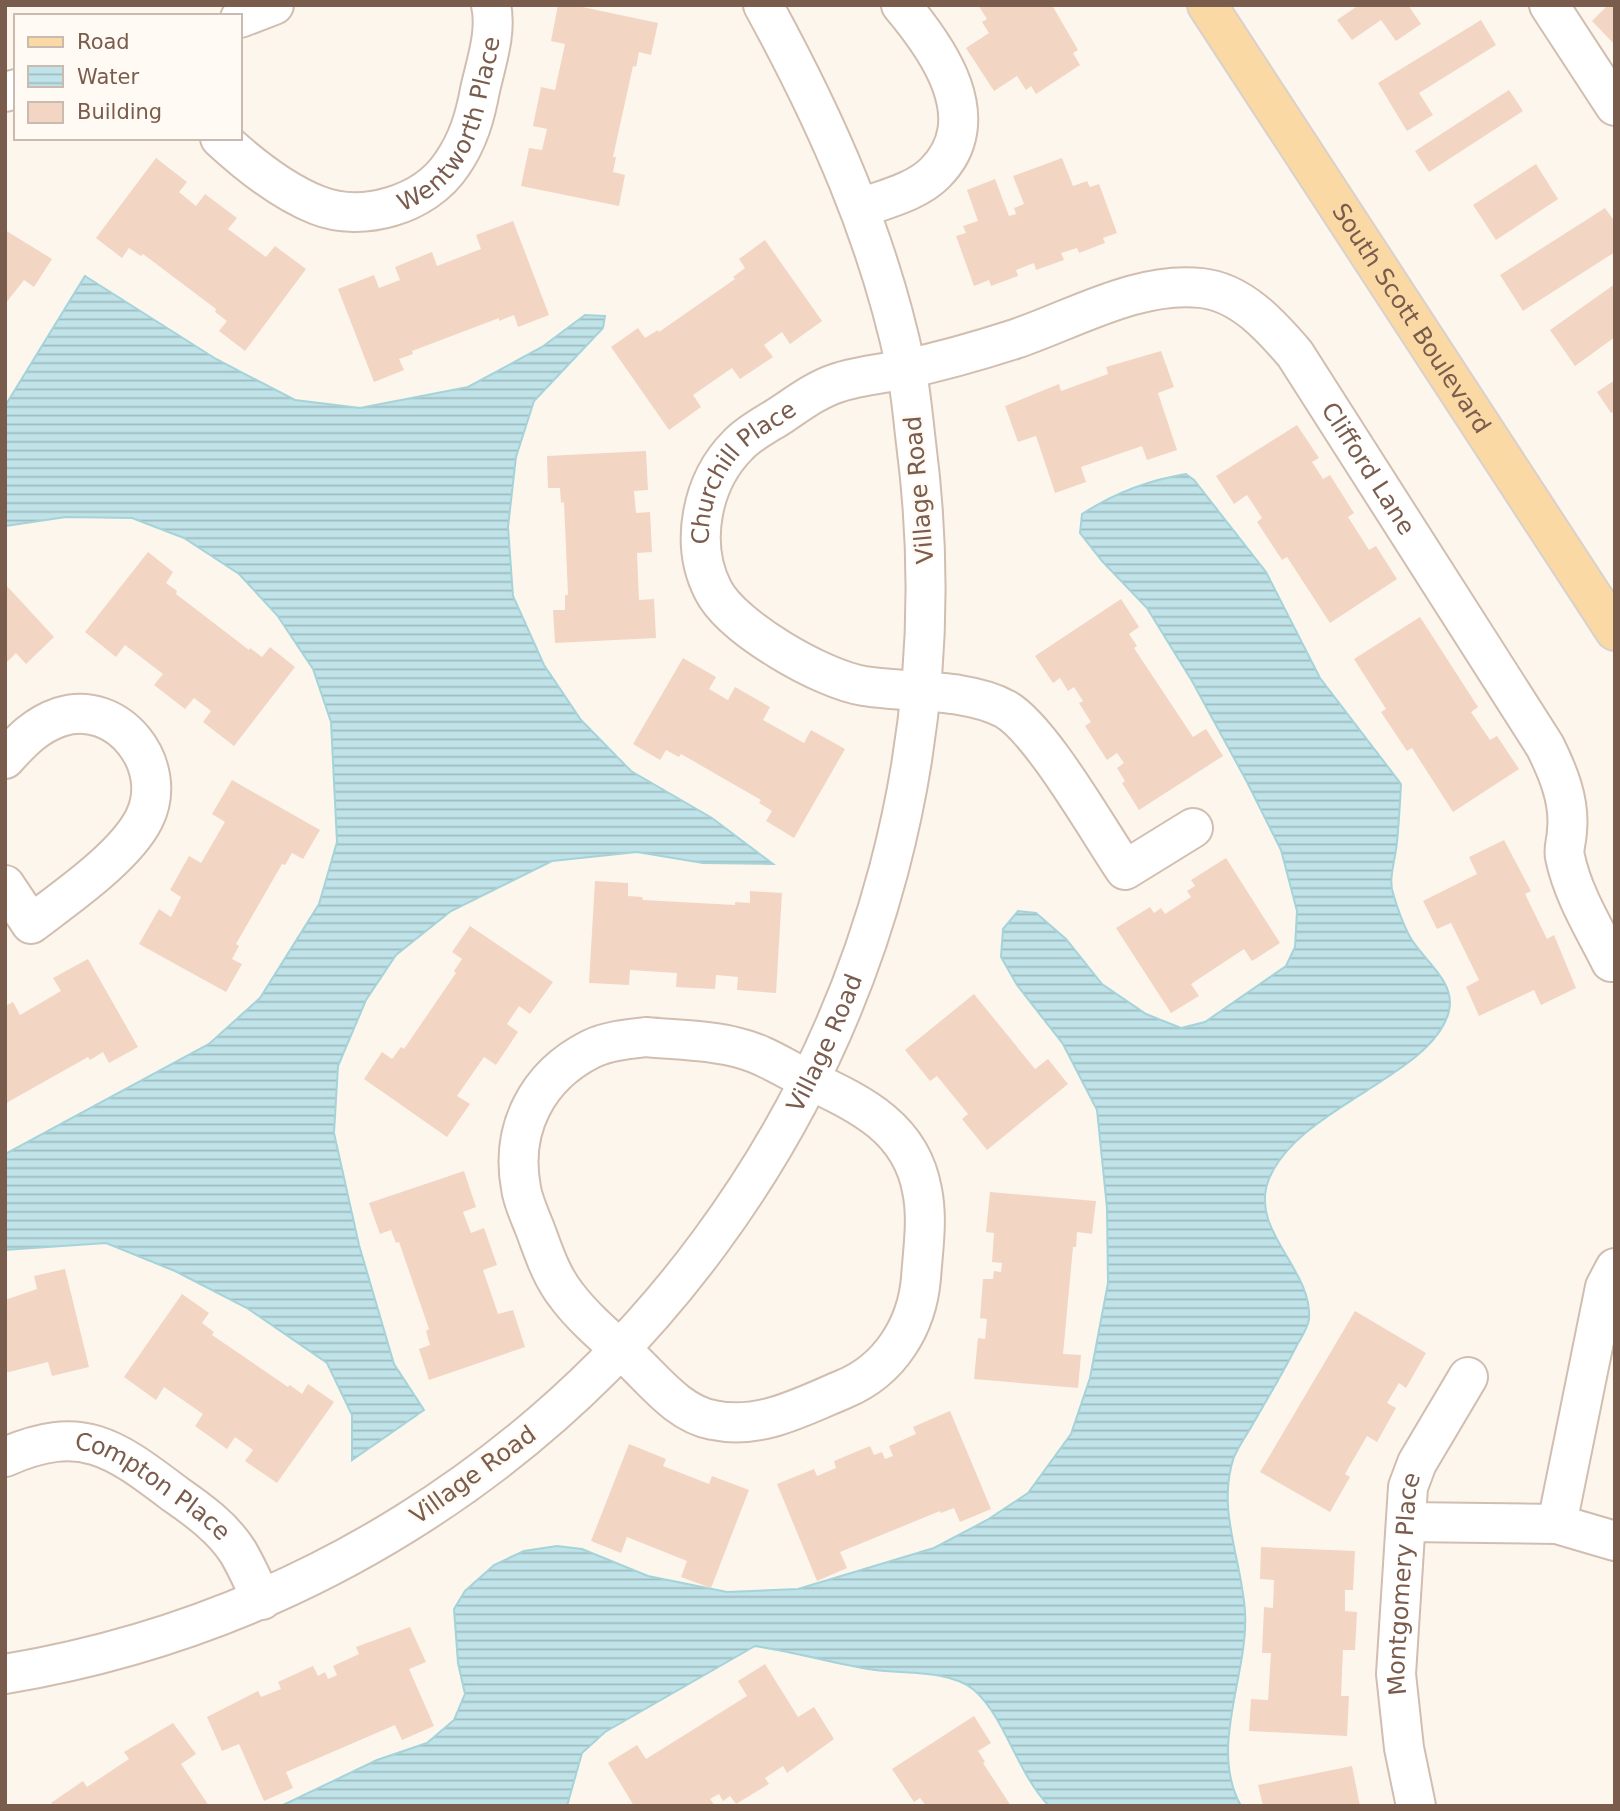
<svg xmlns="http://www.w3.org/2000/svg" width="1620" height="1811" font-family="'DejaVu Sans',sans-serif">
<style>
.water{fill:url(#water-rules);stroke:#a5d3da;stroke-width:2}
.building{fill:#f3d5c3}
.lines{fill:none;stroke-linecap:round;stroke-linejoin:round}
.minor-casing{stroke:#d1beb0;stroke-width:42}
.major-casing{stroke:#dad1cd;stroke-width:42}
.minor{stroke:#fff;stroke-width:38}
.major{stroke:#fbd9a5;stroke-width:38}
.labels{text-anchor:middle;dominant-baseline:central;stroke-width:5;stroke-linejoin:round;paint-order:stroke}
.street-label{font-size:24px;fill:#7a5c4d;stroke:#fffaf3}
</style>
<defs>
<pattern id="water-rules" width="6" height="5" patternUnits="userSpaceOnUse" patternTransform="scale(1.75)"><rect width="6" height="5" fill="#bfe3e8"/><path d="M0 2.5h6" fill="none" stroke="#a0bbbe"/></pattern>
</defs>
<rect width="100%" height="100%" fill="#fdf6ec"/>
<g class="water">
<path d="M85 276 216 359 295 400 360 408 468 387 542 347 585 315 605 316 603 328 534 401 516 457 508 527 513 596 544 665 581 720 631 771 712 818 773 864 703 863 637 852 552 861 451 911 396 955 366 1000 338 1066 334 1133 359 1245 394 1364 424 1410 352 1460V1415L327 1363 247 1308 175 1271 106 1243 5 1250V1154L209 1044 260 998 319 904 337 842 331 722 313 669 277 615 239 574 184 538 132 518 66 517 5 526V406Z"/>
<path d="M1186 474 1194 480 1266 572 1320 678 1401 784C1400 803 1399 822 1397 842 1396 857 1388 879 1393 893 1397 907 1403 924 1410 937 1423 960 1456 981 1449 1011 1433 1076 1298 1107 1269 1179 1248 1230 1313 1269 1309 1319 1308 1328 1301 1338 1297 1345 1284 1371 1269 1396 1254 1422 1248 1433 1239 1445 1234 1457 1216 1509 1242 1560 1245 1612 1249 1674 1208 1747 1241 1806H1049C1017 1773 1005 1717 974 1690 951 1670 904 1674 875 1670 835 1664 795 1652 755 1646L605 1732 582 1753 567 1806H281L377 1760 427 1743 454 1720 465 1694 458 1663 454 1609 465 1591 494 1565 524 1551 557 1546 582 1549 648 1576 727 1592 798 1589 934 1548 987 1520 1028 1493 1071 1434 1090 1378 1108 1283 1107 1208 1097 1110 1063 1044 1017 985 1001 957 1003 929 1018 911 1036 913 1066 939 1102 984 1146 1014 1181 1028 1205 1022 1286 966 1295 947 1297 911 1281 850 1247 782 1192 681 1147 608 1102 561 1080 533 1082 514C1113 494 1149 480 1186 474Z"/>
</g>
<g class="building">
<path d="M558 5H573L658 23 651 55 639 52 636 67 633 66 613 157H616L613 172 625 175 619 206 521 186 529 148 542 150 547 129 533 126 541 87 555 90 565 44 551 41Z"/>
<path d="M978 5H1052L1078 50 1073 53 1080 65 1036 94 1031 86 1026 90 1017 76 994 91 966 48 989 33 982 22 987 19Z"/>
<path d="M1359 5H1408L1421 24 1396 41 1381 20 1352 40 1337 20Z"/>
<path d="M1608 5H1615V45L1592 21Z"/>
<path d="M1481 20 1496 45 1419 93 1433 115 1407 131 1378 83Z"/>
<path d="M1509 90 1523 111 1429 172 1415 151Z"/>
<path d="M156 158 187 182 179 192 196 206 205 194 237 218 228 229 266 257 275 246 306 269 245 351 219 331 227 321 215 312 216 309 143 254 141 256 129 248 122 258 96 238Z"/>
<path d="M1062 158 1073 186 1087 181 1090 187 1099 184 1117 233 1103 238 1105 243 1079 253 1077 248 1061 253 1064 260 1036 270 1034 263 1016 270 1018 276 991 286 989 280 974 286 956 236 966 233 963 226 978 221 967 190 995 179 1009 216 1016 214 1014 208 1024 204 1013 176Z"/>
<path d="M1536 164 1558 199 1496 240 1473 205Z"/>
<path d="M1605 208 1615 222V252L1523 311 1500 275Z"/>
<path d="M513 221 549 315 518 327 514 315 499 321V318L412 351 413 354 399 359 404 370 374 382 338 289 374 275 379 288 400 280 395 267 432 252 437 266 481 249 476 235Z"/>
<path d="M5 230 52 259 34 287 24 280 5 304Z"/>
<path d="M765 240 822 321 790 344 782 332 764 345 773 357 740 379 732 368 693 395 701 407 669 430 611 347 638 328 645 338 658 330 659 332 735 279 733 277 745 268 739 259Z"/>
<path d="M1615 284V337L1575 366 1550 330Z"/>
<path d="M1161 351 1174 387 1158 393 1177 450 1147 460 1142 446 1081 467 1086 482 1055 493 1036 436 1018 442 1005 406 1059 384 1061 391 1108 374 1106 367Z"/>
<path d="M1615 380V411L1611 413 1597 392Z"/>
<path d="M1297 425 1319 458 1312 462 1323 479 1330 475 1354 513 1348 517 1369 550 1376 546 1397 579 1330 623 1287 557 1282 560 1257 522 1262 518 1247 495 1234 504 1216 476Z"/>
<path d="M646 451 648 490 634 491 636 513 650 512 652 552 637 553 639 600 654 599 656 638 555 643 553 610H565V595H568L564 502 561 503 560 488H548L547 456Z"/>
<path d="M148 552 173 572 166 583 177 591 176 594 249 650 250 648 262 657 270 647 295 667 234 746 203 722 211 711 194 698 185 709 154 685 163 674 125 645 116 657 85 632Z"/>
<path d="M5 584 54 637 26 664 16 653 5 664Z"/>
<path d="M1121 599 1139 627 1129 634 1137 646 1134 648 1193 737 1206 729 1223 756 1139 810 1122 783 1125 781 1117 768 1124 763 1117 753 1107 760 1085 726 1091 722 1079 703 1083 701 1074 687 1068 691 1060 678 1053 683 1035 656Z"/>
<path d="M1420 617 1478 707 1471 712 1490 740 1497 736 1519 769 1453 812 1412 748 1407 751 1381 712 1386 709 1354 659Z"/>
<path d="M683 658 716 677 709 689 728 700 735 687 770 707 763 720 804 743 811 730 845 749 794 838 766 821 772 811 759 803 761 800 681 754 679 757 666 750 660 760 633 744Z"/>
<path d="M232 780 320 830 303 859 292 853 285 865 282 864 236 944 239 946 232 959 242 964 226 992 139 944 159 909 171 917 181 897 170 890 189 856 201 863 225 822 212 814Z"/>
<path d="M1504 840 1531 891 1525 894 1547 939 1554 935 1576 988 1541 1005 1534 990 1479 1016 1466 987 1479 980 1451 923 1437 929 1423 901 1477 874 1469 857Z"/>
<path d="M1226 858 1280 943 1252 961 1244 949 1191 984 1199 996 1171 1013 1116 928 1150 907 1154 913 1161 908 1165 914 1191 897 1187 891 1195 886 1191 880Z"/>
<path d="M595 881 628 883V896L642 897 643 900 735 905V902L750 903V891L782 893 776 993 737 990 738 977 716 975 715 989 676 987 677 973 630 970 629 985 589 983Z"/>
<path d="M470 926 553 982 530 1014 519 1006 507 1024 518 1032 496 1065 484 1057 457 1096 470 1104 447 1137 364 1079 382 1052 392 1059 401 1047 404 1049 456 973 454 971 462 959 452 952Z"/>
<path d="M88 959 138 1047 109 1063 103 1052 90 1060 88 1057 8 1102 5 1107V1006L13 1002 20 1015 61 991 53 978Z"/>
<path d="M974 994 1035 1069 1048 1059 1068 1084 987 1150 962 1119 968 1114 937 1076 930 1081 905 1050Z"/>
<path d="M464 1171 476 1207 463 1212 471 1233 484 1228 497 1265 483 1270 498 1314 513 1310 525 1347 429 1380 419 1349 430 1345 426 1331 429 1329 399 1242 396 1243 391 1230 380 1234 369 1203Z"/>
<path d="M990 1192 1096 1201 1092 1234 1077 1232 1076 1247H1073L1063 1354 1081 1355 1078 1388 974 1379 978 1338 985 1339 987 1319 980 1318 983 1279H993L994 1271 1001 1272 1002 1263 992 1262 994 1233 986 1232Z"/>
<path d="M65 1269 89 1367 52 1376 48 1362 5 1373V1300L37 1289 34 1276Z"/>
<path d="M182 1294 209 1313 202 1323 214 1332 212 1335 288 1387 290 1385 302 1394 308 1384 334 1402 277 1483 245 1461 253 1450 235 1437 227 1449 195 1426 203 1414 164 1387 156 1400 124 1377Z"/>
<path d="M1355 1311 1426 1353 1406 1388 1399 1383 1387 1403 1396 1408 1377 1442 1367 1436 1345 1474 1350 1477 1330 1512 1260 1472Z"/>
<path d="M950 1411 991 1509 960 1522 954 1508 941 1513 940 1511 840 1552 847 1568 817 1581 777 1484 814 1469 817 1476 836 1468 834 1461 870 1446 874 1455 882 1452 885 1459 893 1456 889 1446 916 1434 913 1427Z"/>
<path d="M629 1444 666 1459 663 1466 709 1484 712 1476 749 1490 711 1588 681 1577 687 1561 627 1537 621 1553 591 1541Z"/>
<path d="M1261 1547 1355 1551 1353 1590H1345V1611L1357 1612 1355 1650H1343L1341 1696H1349L1347 1736 1249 1731 1251 1699 1268 1700 1271 1653H1262L1264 1607 1273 1608 1274 1580 1260 1579Z"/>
<path d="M410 1627 426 1662 409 1669 434 1726 402 1740 395 1725 286 1772 293 1788 264 1801 239 1744 222 1751 207 1717 258 1691 261 1697 281 1689 278 1682 313 1666 318 1676 325 1672 328 1679 337 1675 333 1666 359 1654 356 1647Z"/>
<path d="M765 1664 798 1717 814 1707 834 1739 787 1773 783 1766 765 1778 769 1784 736 1804 730 1796 723 1801 719 1794 710 1799 715 1806H634L608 1763 637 1745 646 1759 747 1696 738 1681Z"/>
<path d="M974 1716 991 1743 978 1751 985 1762 983 1763 1011 1806H926L920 1798 914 1802 892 1769Z"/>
<path d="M173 1723 196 1754 181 1764 209 1806H53L51 1803 83 1781 87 1787 129 1759 124 1752Z"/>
<path d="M1352 1766 1360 1806H1263L1258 1785Z"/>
</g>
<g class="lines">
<defs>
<g id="minor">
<path d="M1549 5 1615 106"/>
<path d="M240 18 274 5"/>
<path d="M5 92 16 89"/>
<path id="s1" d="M220 138C247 163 284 192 317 205 362 223 425 205 452 164 468 141 475 117 480 90 486 63 497 32 491 5"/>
<path d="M861 208C885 199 916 192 935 173 988 120 939 50 901 5"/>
<path d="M5 759C21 741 36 725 60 717 118 698 171 766 144 819 125 857 65 898 31 924L5 885"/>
<path id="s2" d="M1193 828 1125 870C1099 832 1041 729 1005 709 967 688 907 693 864 686 823 680 732 628 713 590 689 543 702 481 738 445 749 433 767 424 781 415 799 403 816 390 837 383 857 376 880 374 901 370 939 362 978 351 1015 339 1074 319 1138 281 1201 288 1241 292 1271 326 1295 354L1545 746C1558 772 1570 801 1567 830 1567 840 1563 848 1565 857 1573 895 1594 928 1611 962"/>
<path d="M646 1037C676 1040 710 1040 739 1048 761 1053 781 1066 801 1076 855 1102 910 1124 922 1190 928 1219 923 1249 921 1278 917 1326 890 1370 844 1389 801 1407 760 1430 713 1420 680 1414 657 1384 634 1362 611 1341 585 1320 567 1296 551 1276 544 1253 535 1229 530 1216 523 1202 521 1188 510 1129 537 1076 591 1049 607 1041 628 1039 646 1037Z"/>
<path id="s3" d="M5 1457C82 1423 114 1448 175 1494 198 1510 223 1528 238 1552 247 1567 254 1584 262 1600"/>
<path d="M1406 1522 1557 1524 1615 1541"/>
<path d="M1557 1524 1605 1287 1615 1268"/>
<path id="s4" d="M5 1674C592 1576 993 1032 916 443 913 418 911 392 906 368 879 238 826 120 763 5"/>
<path id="s5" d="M1416 1806 1404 1748 1396 1674 1408 1487 1417 1463 1468 1377"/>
</g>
<g id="major">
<path id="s6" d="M1207 5 1615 631"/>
</g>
</defs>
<use href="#minor" class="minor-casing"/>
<use href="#major" class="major-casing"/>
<use href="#minor" class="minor"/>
<use href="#major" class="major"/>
</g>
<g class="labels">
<g class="street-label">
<text stroke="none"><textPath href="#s1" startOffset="303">Wentworth Place</textPath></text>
<text stroke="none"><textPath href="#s6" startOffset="374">South Scott Boulevard</textPath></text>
<text stroke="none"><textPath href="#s2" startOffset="1514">Clifford Lane</textPath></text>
<text stroke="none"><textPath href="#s2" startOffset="744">Churchill Place</textPath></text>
<text transform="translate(919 490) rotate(-95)">Village Road</text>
<text stroke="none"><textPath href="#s4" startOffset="1078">Village Road</textPath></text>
<text transform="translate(473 1475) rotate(-36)">Village Road</text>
<text stroke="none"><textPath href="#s3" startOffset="163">Compton Place</textPath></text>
<text stroke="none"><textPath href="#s5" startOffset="224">Montgomery Place</textPath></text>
</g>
</g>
<rect width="1620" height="1811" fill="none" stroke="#7a5c4d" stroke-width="14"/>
<rect x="14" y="14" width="228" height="126" fill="#fffaf3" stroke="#cabbb1" stroke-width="2"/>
<rect x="28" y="37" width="35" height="10" fill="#fbd9a5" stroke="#cabbb1" stroke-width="2"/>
<text x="77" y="49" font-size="21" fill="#7a5c4d">Road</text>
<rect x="28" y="66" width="35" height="21" fill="url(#water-rules)" stroke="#cabbb1" stroke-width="2"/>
<text x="77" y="84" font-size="21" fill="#7a5c4d">Water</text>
<rect x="28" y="102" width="35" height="21" fill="#f3d5c3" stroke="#cabbb1" stroke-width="2"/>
<text x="77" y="119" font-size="21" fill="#7a5c4d">Building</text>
</svg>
